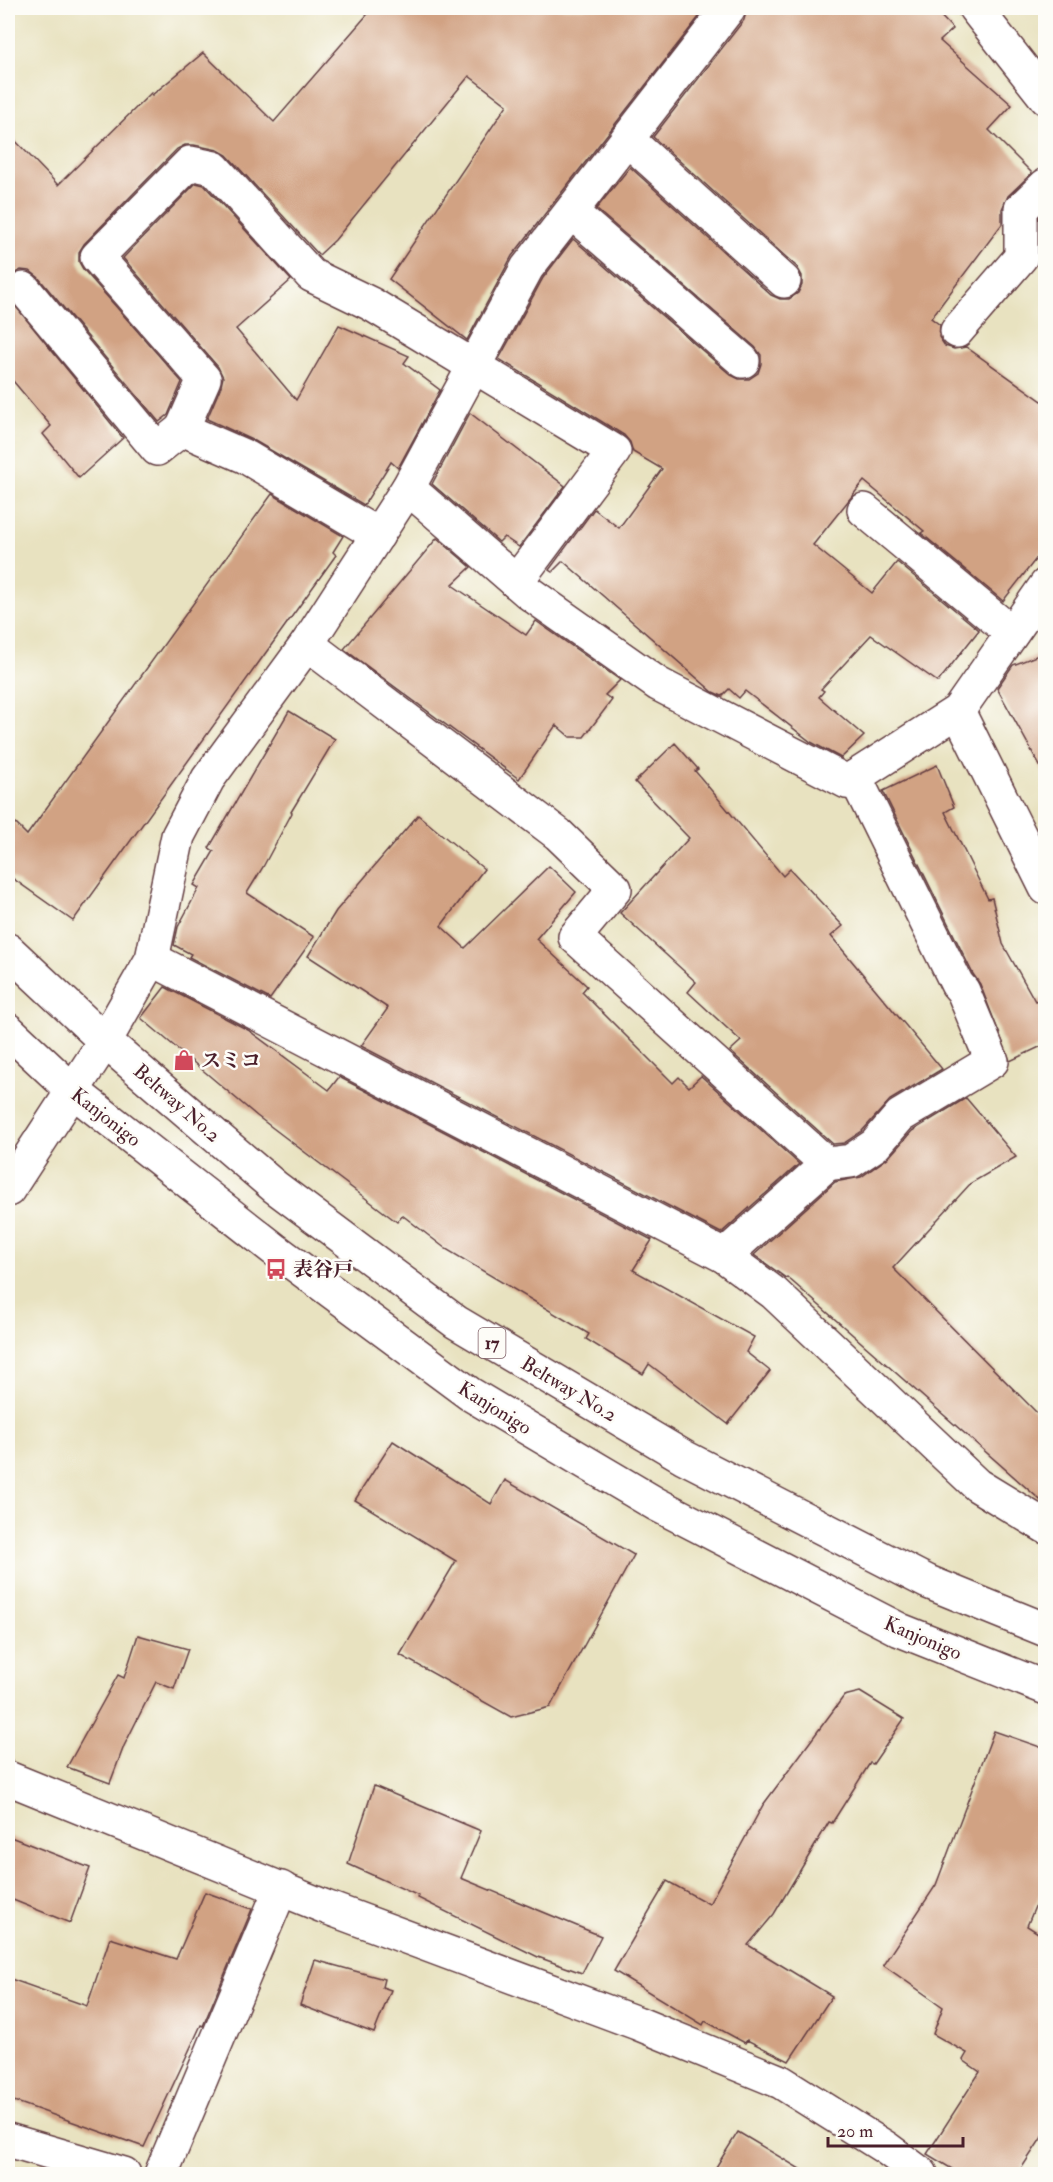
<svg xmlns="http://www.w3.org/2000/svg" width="1053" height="2182" font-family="'IM FELL Double Pica','Noto Serif JP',serif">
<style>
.building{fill:#d1a283}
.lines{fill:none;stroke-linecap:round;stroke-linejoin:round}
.minor-casing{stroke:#623c41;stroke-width:36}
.major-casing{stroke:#623c41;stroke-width:36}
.minor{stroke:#fff;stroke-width:33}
.major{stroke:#fff;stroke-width:33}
.labels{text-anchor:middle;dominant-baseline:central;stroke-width:5;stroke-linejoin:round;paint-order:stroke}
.shield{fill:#fdfcf7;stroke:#806168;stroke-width:1.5}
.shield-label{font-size:18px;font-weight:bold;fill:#4a1f2b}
.poi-label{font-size:20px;font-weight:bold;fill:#4a1f2b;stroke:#fdfcf7;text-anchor:start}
.street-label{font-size:20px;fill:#4a1f2b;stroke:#fdfcf7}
</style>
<rect width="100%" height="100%" fill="#fdfcf7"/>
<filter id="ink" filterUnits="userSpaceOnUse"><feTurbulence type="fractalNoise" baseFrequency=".0167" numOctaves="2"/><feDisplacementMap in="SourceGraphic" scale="12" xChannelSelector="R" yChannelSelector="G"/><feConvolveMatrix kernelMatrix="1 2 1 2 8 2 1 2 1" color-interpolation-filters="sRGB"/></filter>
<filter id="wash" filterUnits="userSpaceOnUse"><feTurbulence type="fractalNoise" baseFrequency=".008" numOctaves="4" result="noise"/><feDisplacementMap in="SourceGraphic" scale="24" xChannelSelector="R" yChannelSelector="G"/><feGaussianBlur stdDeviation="1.35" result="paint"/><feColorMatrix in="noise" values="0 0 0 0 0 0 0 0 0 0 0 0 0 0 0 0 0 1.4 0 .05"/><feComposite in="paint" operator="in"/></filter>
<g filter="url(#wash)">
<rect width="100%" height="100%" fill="#e8e2c0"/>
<g id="blocks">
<g class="building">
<path d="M373 8H706L512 256 467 340 389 279 507 105 469 76 335 240 319 255 227 155 218 150 194 145H185L177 149 84 244 79 252V262L83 269 182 382 168 415 159 422 38 277 30 271 21 270 13 274 8 281V133L58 185 151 93 152 95 203 53 274 122Z"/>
<path d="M747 8H933L953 29 940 41 1012 105 989 130 1032 173 1008 196 1002 209V224L931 318 940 325 939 337 945 346 954 349 966 347 1046 404V546L1003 601 921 533 924 531 864 481 813 545 872 593 897 562 979 630 938 682 871 635 821 689 824 691 819 697 864 736 841 758 811 742 745 691 739 698 729 689 722 696 713 692 563 561 552 572 549 570 594 509 619 528 662 469 633 452 630 442 624 435 499 359 543 278 573 239 731 375 739 379H749L758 373 761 364V355L755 347 596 209 630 167 771 295 780 299H789L798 293 802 285V276L797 267 653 137 744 20Z"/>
<path d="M196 183 204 185 291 280 236 329 296 400 339 325 409 356 404 363 440 390 398 468 391 462 364 505 255 441 207 419 221 386 223 377 218 367 123 258Z"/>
<path d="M1046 211V246L1040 240V217Z"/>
<path d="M8 297 123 438 79 478 43 434 51 426 8 375Z"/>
<path d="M470 413 565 486 519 547 504 537 499 542 432 484Z"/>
<path d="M272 494 343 536 333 552 336 555 73 921 8 875V816L27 835Z"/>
<path d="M437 538 471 567 452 585 526 635 536 621 620 680 605 695 612 700 584 737H570L556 725 519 779 344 649Z"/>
<path d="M1046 652V777L997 688 1013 665Z"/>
<path d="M289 711 335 739 291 812 292 813 263 867 247 893 314 937 270 999 189 957 191 954 174 945 178 927 199 888 194 885 214 851 209 848Z"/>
<path d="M675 743 698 769 695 771 783 876 790 869 843 926 831 936 942 1069 890 1100 862 1131 844 1143 833 1144 730 1051 741 1041 688 992 696 982 620 913 689 838 635 782Z"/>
<path d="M937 765 954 807 945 812 988 899 992 898 1003 944 1035 1001 1046 997V1044L1010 1061 980 984 973 974 883 791Z"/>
<path d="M418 815 484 869 441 926 465 948 549 866 576 892 536 939 587 986 582 992 673 1083 679 1077 689 1087 701 1076 799 1164 721 1233 361 1046 388 1008 308 956 336 911Z"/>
<path d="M165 987 248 1030 329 1090 339 1077 652 1240 633 1270 754 1337 746 1352 770 1371 728 1424 649 1364 643 1374 586 1339 589 1334 446 1249 402 1215 397 1222 257 1116 141 1018Z"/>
<path d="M966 1098 1016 1157 971 1183 893 1268 1046 1422V1505L787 1277 786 1278 754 1255 835 1182 861 1177 889 1157 912 1131Z"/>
<path d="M393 1441 491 1504 505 1480 634 1555 550 1707 511 1717 400 1655 456 1561 355 1500Z"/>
<path d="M138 1635 188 1649 174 1689 156 1682 124 1746 110 1783 67 1767 118 1675 124 1678Z"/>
<path d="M860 1692 904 1719 873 1764 870 1763 832 1823 829 1822 774 1914 748 1945 832 1996 789 2061 747 2040 745 2043 705 2021 703 2025 614 1971 667 1881 709 1904 763 1805 844 1696Z"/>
<path d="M994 1731 1046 1749V1880L1027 1926 1046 1938V2131L1017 2175H962L927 2154 980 2072 963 2060 967 2053 933 2034 943 2007 883 1965 936 1885Z"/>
<path d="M374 1786 481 1831 461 1878 601 1936 582 1973 538 1957 418 1898 419 1896 348 1864Z"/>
<path d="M8 1836 90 1868 70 1923 8 1898Z"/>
<path d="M205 1892 252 1909 203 2026 201 2025 144 2147 8 2099V1978L87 2006 110 1938 176 1959Z"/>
<path d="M315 1960 384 1979 382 1987 391 1990 374 2033 300 2005Z"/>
<path d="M738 2132 810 2175H711Z"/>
</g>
</g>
</g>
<g filter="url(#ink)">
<use href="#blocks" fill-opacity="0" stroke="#623c41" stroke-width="1.5"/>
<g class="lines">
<defs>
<g id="minor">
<path d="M975 8 1046 98"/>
<path d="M627 139 784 281"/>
<path d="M571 212 743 361"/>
<path d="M24 289 157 449 182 429 246 457 378 535"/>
<path d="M957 331 1021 257V209L1046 185"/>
<path d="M182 429 204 379 97 257 190 163 214 168 311 275 371 304 614 451 516 582"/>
<path d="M408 488 529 593 658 684 847 782 958 711 1046 585"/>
<path d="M864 510 1012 633"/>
<path d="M307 644 558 834 615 889 575 937 827 1164 724 1256"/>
<path d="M958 711 1046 888"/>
<path d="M152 959 724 1256 774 1293 977 1485 1046 1527"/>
<path d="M827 1164 851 1161 875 1145 900 1116 992 1061 963 991 957 984 855 777"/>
<path d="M8 1190 105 1041 152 959 178 836 208 779 307 644 408 488 527 268 729 8"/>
<path d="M8 1778 323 1906 637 2023 781 2082 886 2148 921 2174"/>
<path d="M8 2140 124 2174"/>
<path d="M161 2174 281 1888"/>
</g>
<g id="major">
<path d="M8 950 105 1041 275 1187 456 1322 684 1457 928 1582 1046 1630"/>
<path d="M8 1030 73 1091 274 1249 470 1394 656 1504 900 1630 1046 1688"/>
</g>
</defs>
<use href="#minor" class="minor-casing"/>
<use href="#major" class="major-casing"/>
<use href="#minor" class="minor"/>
<use href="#major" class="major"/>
</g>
</g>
<defs>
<symbol id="shop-bare" viewBox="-9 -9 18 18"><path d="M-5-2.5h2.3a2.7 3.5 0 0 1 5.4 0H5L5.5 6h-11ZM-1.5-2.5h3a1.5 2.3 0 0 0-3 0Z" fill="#d1495b" stroke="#fdfcf7" stroke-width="2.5" paint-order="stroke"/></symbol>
<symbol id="bus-bare" viewBox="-9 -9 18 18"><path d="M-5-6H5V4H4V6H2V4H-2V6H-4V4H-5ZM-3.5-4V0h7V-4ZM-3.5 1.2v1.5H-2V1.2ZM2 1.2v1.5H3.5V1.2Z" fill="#d1495b" stroke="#fdfcf7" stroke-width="2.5" paint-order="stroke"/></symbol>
</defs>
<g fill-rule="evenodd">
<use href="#shop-bare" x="169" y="1045" width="30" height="30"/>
<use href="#bus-bare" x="261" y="1254" width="30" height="30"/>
</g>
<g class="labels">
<rect class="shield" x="478.5" y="1328" width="27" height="30" rx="4.5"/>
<g class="shield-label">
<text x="492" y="1343">17</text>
</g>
<g class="poi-label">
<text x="201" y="1060">スミコ</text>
<text x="293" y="1269">表谷戸</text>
</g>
<g class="street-label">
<text transform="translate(177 1103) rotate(41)">Beltway No.2</text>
<text transform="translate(106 1117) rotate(38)">Kanjonigo</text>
<text transform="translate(569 1389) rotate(31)">Beltway No.2</text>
<text transform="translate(495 1408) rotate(32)">Kanjonigo</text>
<text transform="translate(923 1638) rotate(23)">Kanjonigo</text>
</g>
</g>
<rect width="1053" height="2182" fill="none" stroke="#fdfcf7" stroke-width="30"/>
<path d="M828 2137v9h135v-9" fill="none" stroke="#4a1f2b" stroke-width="3"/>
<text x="837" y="2137" font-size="18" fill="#4a1f2b" stroke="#fdfcf7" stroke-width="4.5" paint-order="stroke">20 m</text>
</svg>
